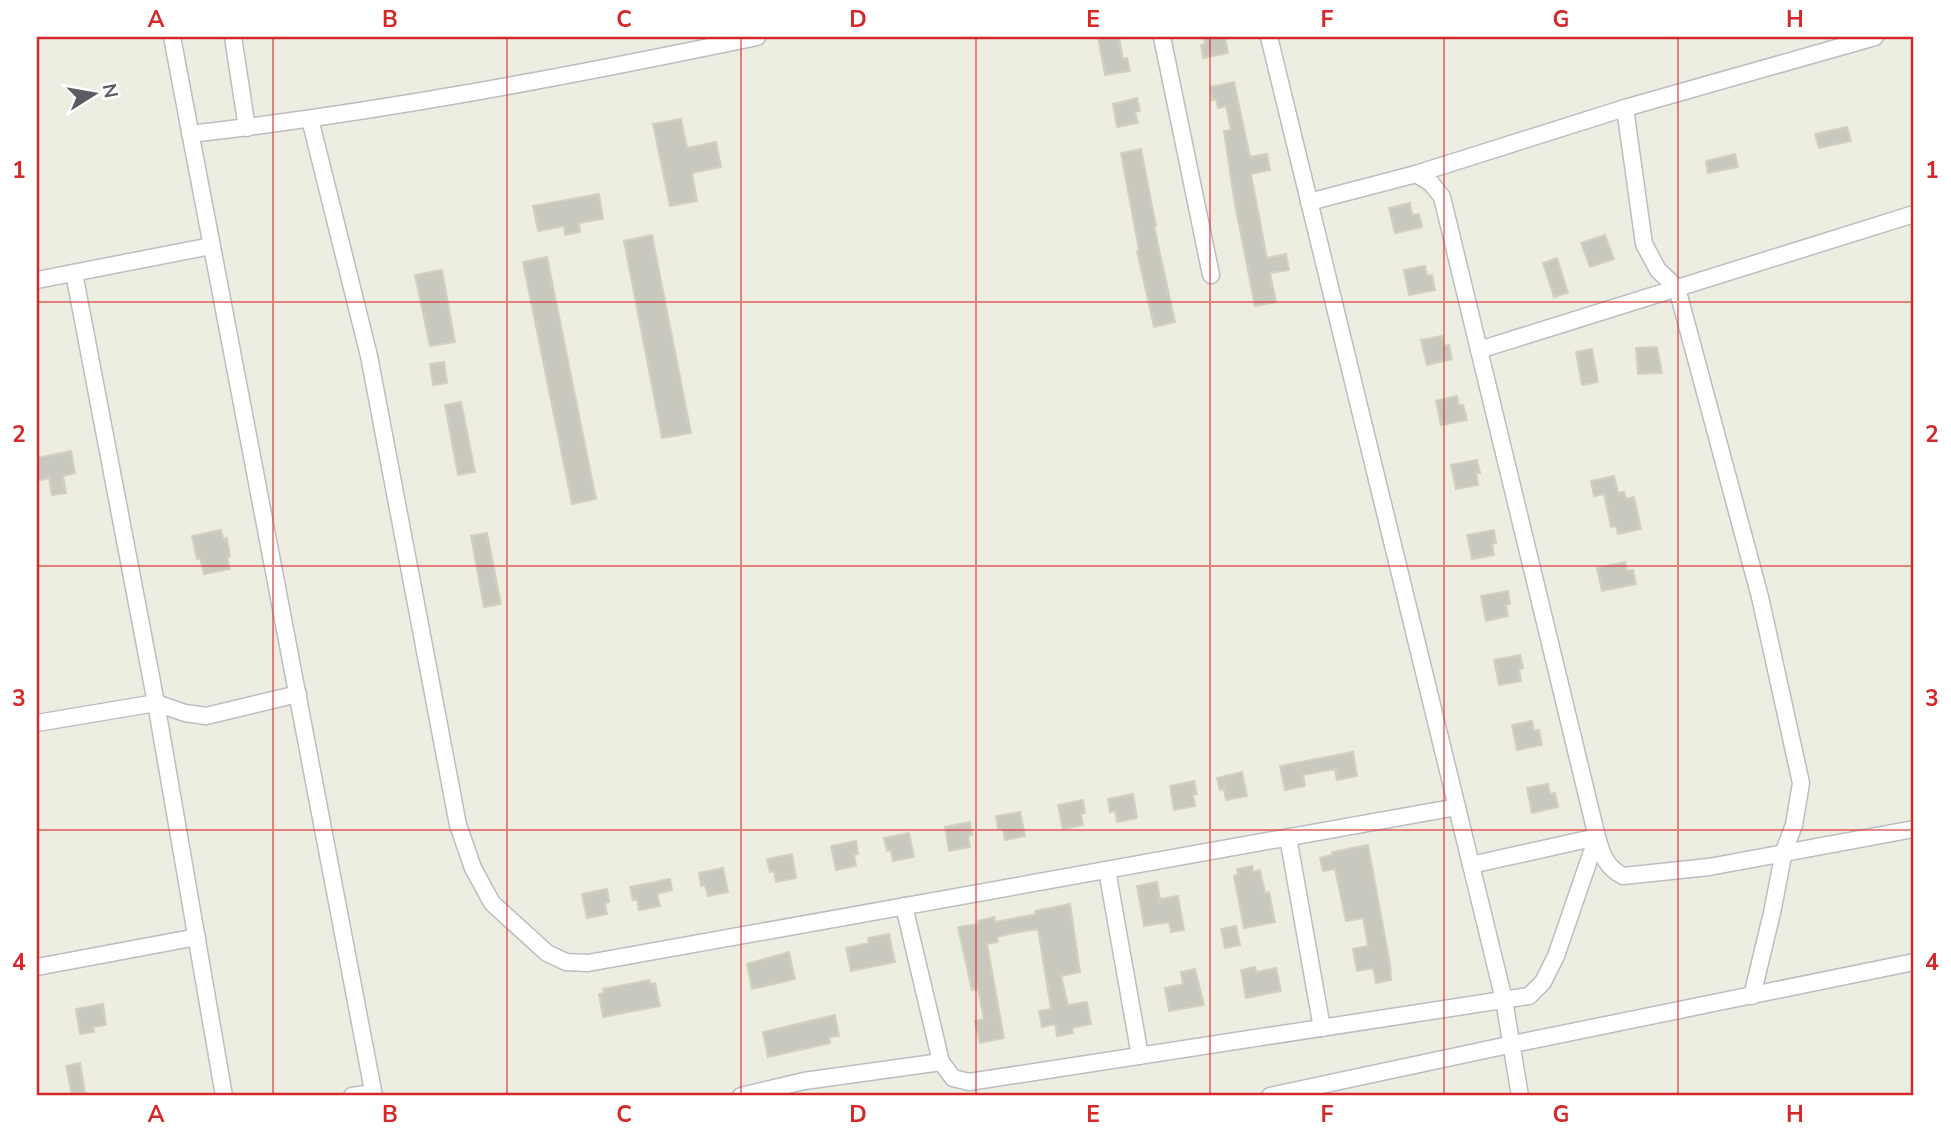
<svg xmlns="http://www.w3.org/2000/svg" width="1951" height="1133" font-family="'Nunito Sans',sans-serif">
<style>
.building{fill:#c8c8be;stroke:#d2d1bf;stroke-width:2}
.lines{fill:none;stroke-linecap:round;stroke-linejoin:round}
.minor-casing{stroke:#bcbdc3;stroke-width:19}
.minor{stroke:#fff;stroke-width:16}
.grid{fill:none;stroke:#d62828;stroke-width:2;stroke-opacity:0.55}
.neatline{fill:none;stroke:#d62828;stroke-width:2.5}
.grid-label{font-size:23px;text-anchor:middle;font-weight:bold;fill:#d62828}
</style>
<rect width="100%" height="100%" fill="#edede1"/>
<g class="building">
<path d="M1098 37H1119L1123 59 1127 58 1130 71 1105 75Z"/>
<path d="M1204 37H1225L1228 53 1203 58 1201 45 1205 44Z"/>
<path d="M1234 82 1250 157 1267 154 1270 170 1251 174 1267 258 1286 254 1289 270 1270 273 1276 302 1255 306 1234 199 1224 131 1231 130 1226 106 1218 108 1216 99 1212 100 1210 87Z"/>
<path d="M1137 98 1140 111 1135 112 1138 123 1117 127 1113 104Z"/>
<path d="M681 119 687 148 716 142 721 167 692 173 697 201 670 206 653 124Z"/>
<path d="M1847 127 1851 141 1819 148 1815 134Z"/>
<path d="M1141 149 1156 226H1154L1175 322 1154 327 1137 251 1139 250 1121 153Z"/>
<path d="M1735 154 1738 167 1708 173 1706 161Z"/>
<path d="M599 194 603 219 579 223 580 232 565 235 564 226 538 231 533 206Z"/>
<path d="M1410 203 1412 215 1419 214 1422 227 1395 233 1389 208Z"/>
<path d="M652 235 691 433 662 438 624 241Z"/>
<path d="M1605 235 1614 259 1590 267 1581 243Z"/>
<path d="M547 257 596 499 572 504 523 262Z"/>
<path d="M1557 258 1568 293 1554 297 1543 263Z"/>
<path d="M1425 266 1427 276 1432 275 1435 290 1409 295 1404 270Z"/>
<path d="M442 270 455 342 430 346 415 275Z"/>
<path d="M1442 336 1444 346 1449 345 1452 359 1427 365 1421 340Z"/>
<path d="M1657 347 1662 373 1638 374 1636 348Z"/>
<path d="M1592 349 1598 382 1582 385 1576 352Z"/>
<path d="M444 362 447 383 433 385 430 364Z"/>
<path d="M1457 396 1459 406 1463 405 1467 420 1441 425 1436 401Z"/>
<path d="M461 402 475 472 458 475 445 405Z"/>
<path d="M71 451 75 473 63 476 66 493 52 495 49 478 37 481V458Z"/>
<path d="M1477 460 1480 473H1476L1478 485 1456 489 1451 465Z"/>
<path d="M1614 476 1618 493 1624 492 1626 499 1634 497 1641 529 1618 534 1616 526 1611 527 1604 494 1594 496 1591 481Z"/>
<path d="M221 530 223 539 227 538 230 556 227 557 230 569 204 574 200 558 197 559 192 536Z"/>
<path d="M1494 530 1496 543 1492 544 1494 555 1472 559 1467 535Z"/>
<path d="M487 533 501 604 484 607 471 536Z"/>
<path d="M1625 562 1627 571 1633 570 1636 584 1602 591 1597 568Z"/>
<path d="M1508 591 1510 604 1506 605 1508 616 1486 621 1481 596Z"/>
<path d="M1520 655 1523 668 1519 669 1521 681 1499 685 1494 660Z"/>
<path d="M1532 721 1534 731 1539 730 1542 745 1517 750 1512 725Z"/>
<path d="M1353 752 1357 776 1337 780 1335 769 1303 775 1305 786 1285 790 1280 766Z"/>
<path d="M1242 772 1247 796 1226 800 1224 789 1220 790 1217 778Z"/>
<path d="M1194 781 1197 794 1193 795 1195 806 1174 810 1170 786Z"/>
<path d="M1548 784 1550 794 1555 793 1558 807 1532 813 1527 788Z"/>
<path d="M1133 794 1137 818 1117 822 1115 811 1110 812 1108 799Z"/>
<path d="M1083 800 1085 813 1081 814 1083 825 1063 829 1058 805Z"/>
<path d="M1020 812 1025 836 1005 840 1003 829H998L996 816Z"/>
<path d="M970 822 972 835 968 836 970 847 949 851 945 827Z"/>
<path d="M909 833 914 857 893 861 891 850 887 851 884 838Z"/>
<path d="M856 841 858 854 854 855 856 866 836 870 831 846Z"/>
<path d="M1368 845 1391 970H1390L1391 980 1376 983 1373 968 1357 971 1353 949 1368 946 1363 918 1346 921 1335 869 1323 871 1320 858 1332 855V852Z"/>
<path d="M792 854 796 878 776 882 774 871 770 872 767 859Z"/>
<path d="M1252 866 1253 872 1260 870 1265 893 1269 892 1275 922 1244 928 1234 876 1238 875 1237 869Z"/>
<path d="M723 868 728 892 708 896 705 885 701 886 699 873Z"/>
<path d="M670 879 672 890 657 894 660 906 639 910 637 899 633 900 630 887Z"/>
<path d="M1157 882 1160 899 1178 896 1184 930 1171 932 1169 922 1144 926 1137 886Z"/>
<path d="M607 889 609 902 605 903 607 914 587 918 582 894Z"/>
<path d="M1070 904 1080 972 1061 976 1068 1005 1087 1002 1091 1024 1072 1028 1073 1033 1057 1036 1055 1024 1042 1027 1039 1011 1051 1009 1038 929 1009 934 997 937 998 942 987 944 1004 1038 980 1043 975 1021 984 1019 978 989 972 990 958 927 978 924V921L994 917 995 922 1036 914 1035 911Z"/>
<path d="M1236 926 1240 945 1225 948 1221 929Z"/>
<path d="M889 934 895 962 851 971 846 948 869 943 868 938Z"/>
<path d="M789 952 795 979 752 989 747 964Z"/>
<path d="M1255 967 1256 972 1276 968 1281 991 1246 998 1241 970Z"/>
<path d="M1195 969 1204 1005 1169 1011 1165 988 1183 984 1181 972Z"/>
<path d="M650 980V984L655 983 660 1006 603 1017 599 994 604 993 603 989Z"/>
<path d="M103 1004 106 1025 93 1027 94 1032 80 1034 76 1009Z"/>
<path d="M835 1015 839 1036 829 1037 830 1043 768 1057 763 1032Z"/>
<path d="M80 1063 85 1092 72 1095 66 1066Z"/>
</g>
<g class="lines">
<defs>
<g id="minor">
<path d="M172 37 374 1096"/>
<path d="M233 37 247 128"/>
<path d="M1162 37 1211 275"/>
<path d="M1269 37 1504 1000 1520 1096"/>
<path d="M1625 108 1644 244 1658 270 1677 288 1760 597 1801 783 1794 825 1784 851 1772 913 1752 996"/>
<path d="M310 119 369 356 458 825 473 868 492 903 547 953 566 962 588 963 1457 807"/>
<path d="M190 134C381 112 570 76 757 37"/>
<path d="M1416 174 1625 108 1875 37"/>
<path d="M74 273 156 703 224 1096"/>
<path d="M37 280 211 246"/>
<path d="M1479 350 1914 214"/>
<path d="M37 723 156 703 185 713 206 716 298 694"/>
<path d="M1288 837 1322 1028"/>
<path d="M1471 865 1597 837C1602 855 1606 867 1623 876L1709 867 1914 829"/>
<path d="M1107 870 1140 1056"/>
<path d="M904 906 941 1062 953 1078 969 1082 1529 996 1543 982 1556 956 1597 837 1442 197 1431 183 1416 174 1309 202"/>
<path d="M37 967 197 937"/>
<path d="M352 1096 373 1093"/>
<path d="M741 1096 804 1081 941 1062"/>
<path d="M1270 1096 1513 1044 1914 962"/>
</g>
</defs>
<use href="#minor" class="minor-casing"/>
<use href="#minor" class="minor"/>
</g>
<path class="grid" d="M273 37V1096M507 37V1096M741 37V1096M976 37V1096M1210 37V1096M1444 37V1096M1678 37V1096M37 302H1914M37 566H1914M37 830H1914"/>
<rect width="1951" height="1133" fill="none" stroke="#ffffff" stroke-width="77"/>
<g transform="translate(94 94) rotate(79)" stroke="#ffffff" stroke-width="5" paint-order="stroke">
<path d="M0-5L12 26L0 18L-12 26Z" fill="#5a5c63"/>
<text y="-10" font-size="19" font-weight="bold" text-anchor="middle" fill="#5a5c63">N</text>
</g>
<rect x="38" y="38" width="1874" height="1056" class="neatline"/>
<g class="grid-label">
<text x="156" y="27">A</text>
<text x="390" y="27">B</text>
<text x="624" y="27">C</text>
<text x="858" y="27">D</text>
<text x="1093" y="27">E</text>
<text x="1327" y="27">F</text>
<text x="1561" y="27">G</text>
<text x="1795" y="27">H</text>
<text x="19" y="178">1</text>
<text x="1932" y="178">1</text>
<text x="19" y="442">2</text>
<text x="1932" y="442">2</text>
<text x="19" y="706">3</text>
<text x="1932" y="706">3</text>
<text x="19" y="970">4</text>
<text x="1932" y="970">4</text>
<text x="156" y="1122">A</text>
<text x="390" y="1122">B</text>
<text x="624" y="1122">C</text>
<text x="858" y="1122">D</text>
<text x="1093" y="1122">E</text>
<text x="1327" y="1122">F</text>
<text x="1561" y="1122">G</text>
<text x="1795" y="1122">H</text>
</g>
</svg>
